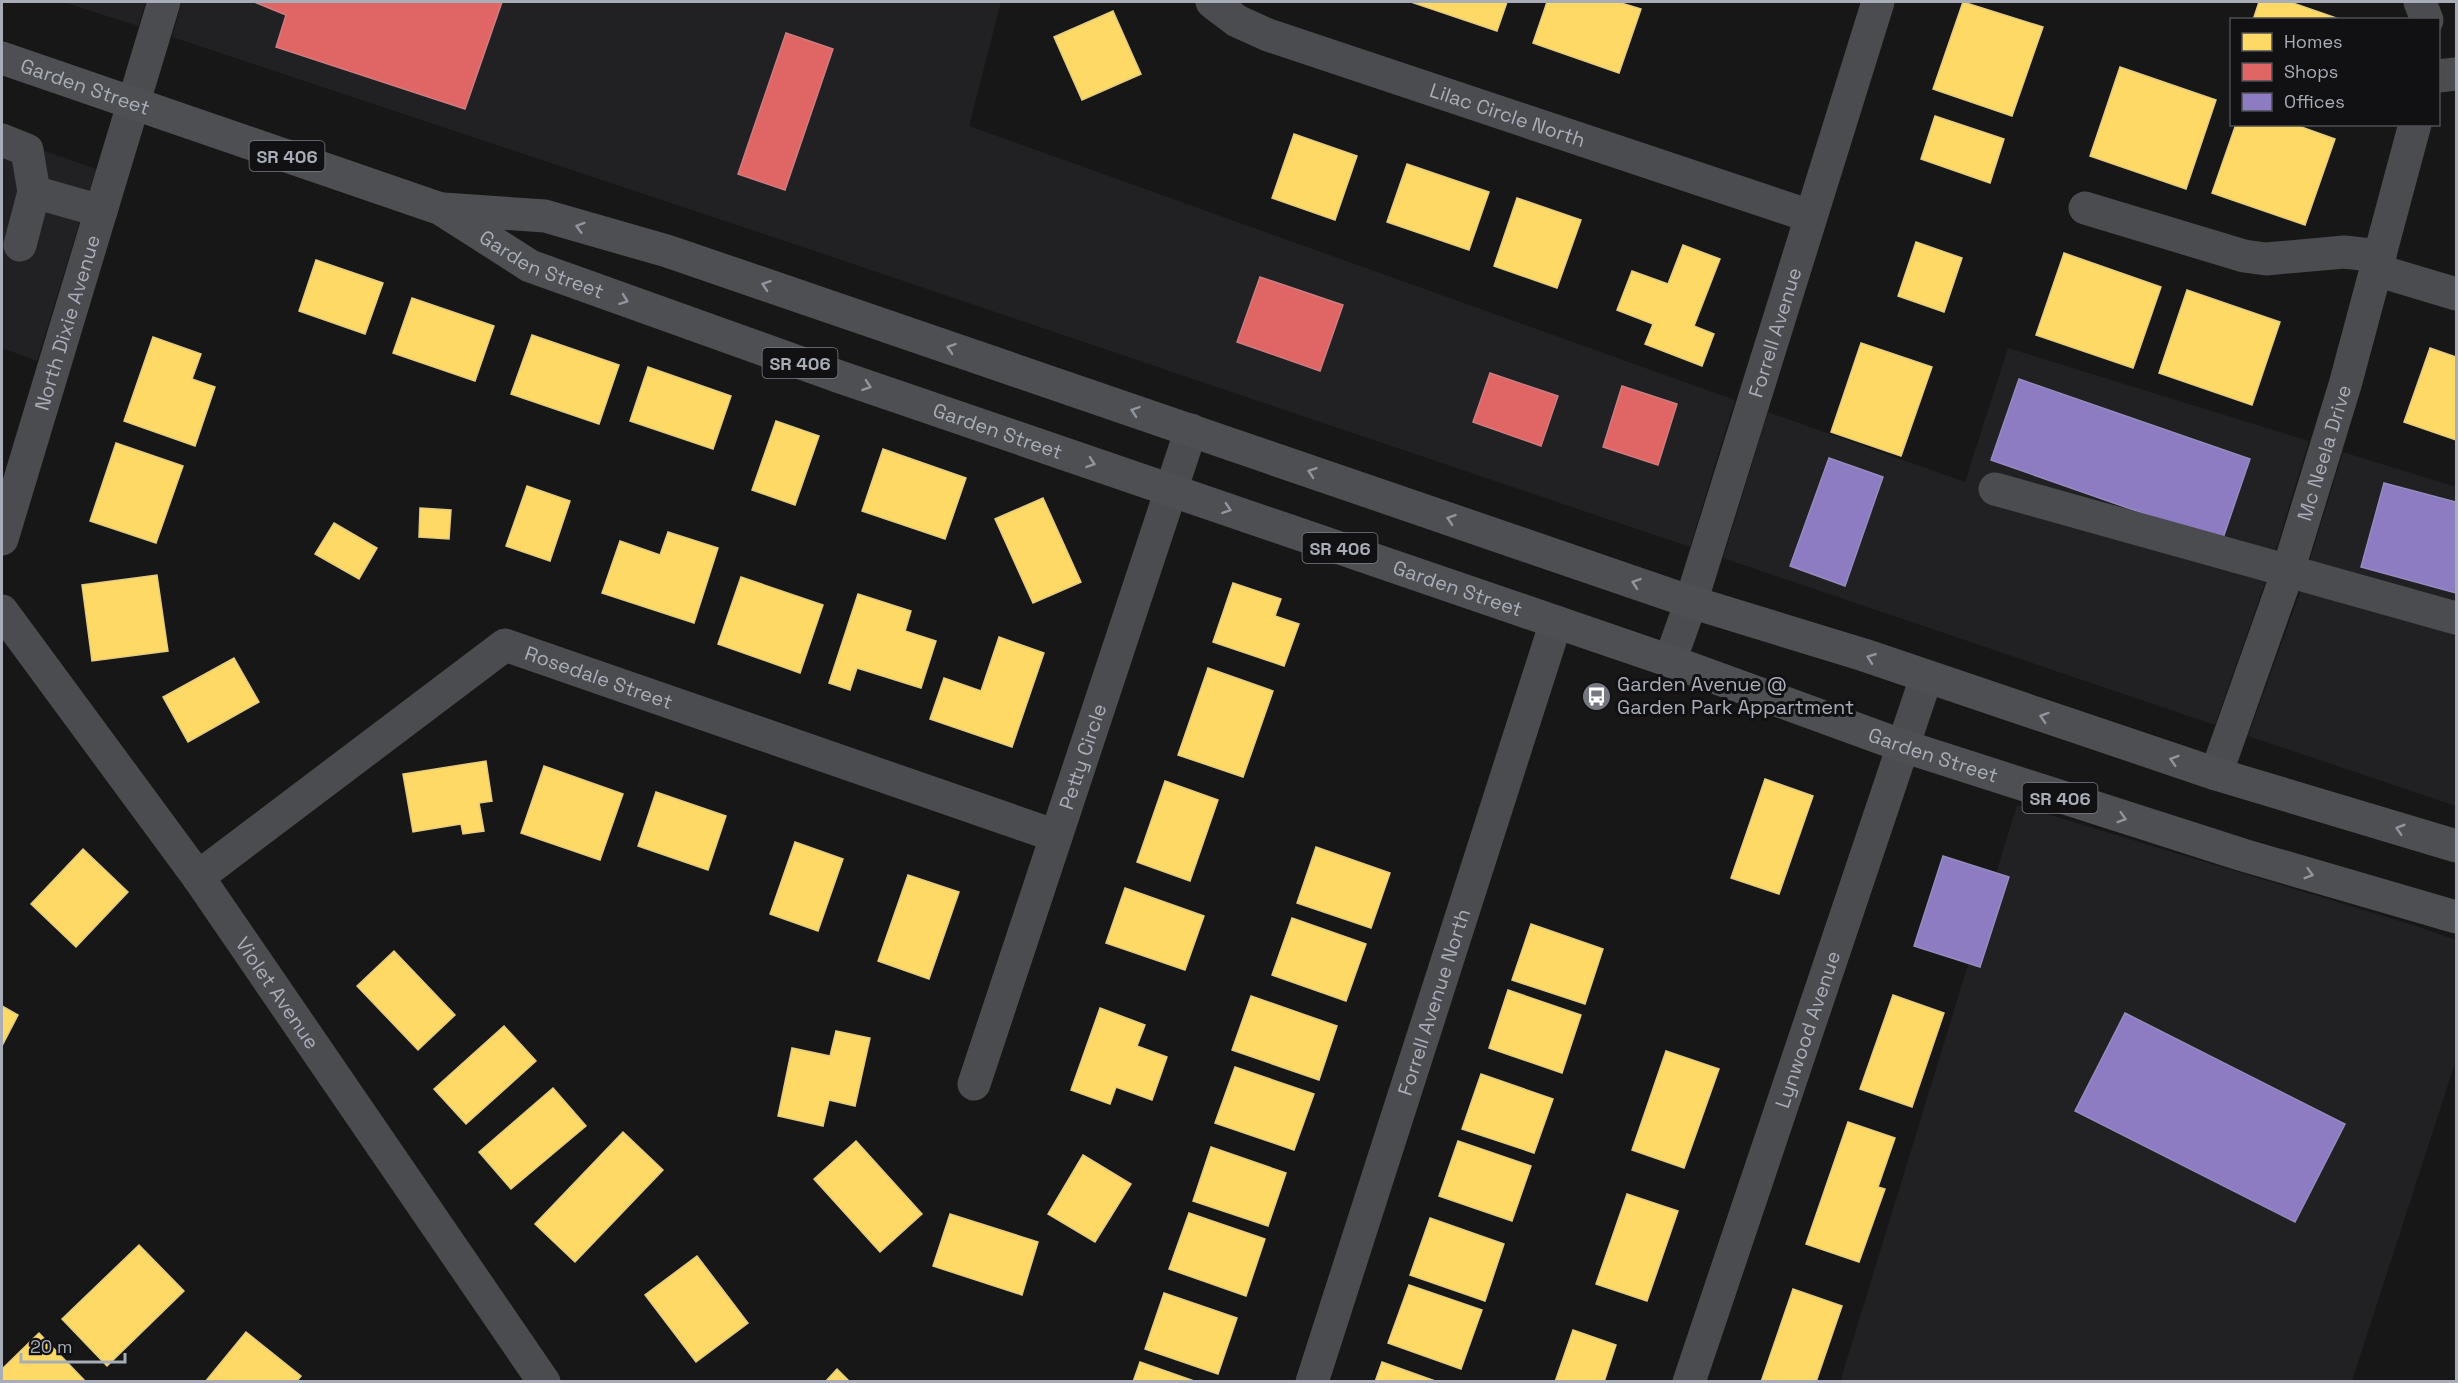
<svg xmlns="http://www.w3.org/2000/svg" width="2458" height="1383" font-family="'Space Grotesk',sans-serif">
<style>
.built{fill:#212123}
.homes{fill:#ffd966;stroke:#e5cc7f;stroke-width:1.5}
.shops{fill:#e06666;stroke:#cf7b7f;stroke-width:1.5}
.offices{fill:#8e7cc3;stroke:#968bc0;stroke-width:1.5}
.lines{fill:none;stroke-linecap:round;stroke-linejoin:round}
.minor{stroke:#4b4c50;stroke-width:33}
.major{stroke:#4d4f52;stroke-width:33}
.oneway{stroke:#91969e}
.labels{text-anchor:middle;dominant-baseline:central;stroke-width:6;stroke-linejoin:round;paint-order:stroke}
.shield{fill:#111113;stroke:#7b7e86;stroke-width:1.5}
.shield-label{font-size:18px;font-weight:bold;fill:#a8adb8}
.street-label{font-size:20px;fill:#a8adb8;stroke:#111113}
.poi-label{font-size:20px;fill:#a8adb8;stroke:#111113;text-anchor:start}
</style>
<rect width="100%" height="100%" fill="#171717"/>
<g class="built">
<path d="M63 2H146L138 26Z"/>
<path d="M182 2H1001L969 126 1735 400 1690 547 788 242 172 37Z"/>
<path d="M2 136 96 169 37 361 2 348Z"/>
<path d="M2008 348 2309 441 2271 566 2215 725 1723 558 1768 412 1965 482Z"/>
<path d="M2343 452 2456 487V806L2248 736 2299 595Z"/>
<path d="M2017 805 2413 925 2456 940V1060L2352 1381 1840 1382Z"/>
</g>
<g class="homes">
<path d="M1411 2H1507L1497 31Z"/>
<path d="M1547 2H1618L1641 9 1619 73 1533 43Z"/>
<path d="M1963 2 2043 27 2012 116 1933 89Z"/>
<path d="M2259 2H2290L2342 20H2253Z"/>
<path d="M1113 11 1141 74 1082 100 1054 37Z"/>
<path d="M2120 67 2216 100 2186 189 2090 156Z"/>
<path d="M1935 116 2004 139 1990 183 1921 159Z"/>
<path d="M2236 124H2293L2335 139 2305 225 2212 193Z"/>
<path d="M1294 134 1357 156 1335 220 1272 198Z"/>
<path d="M1407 164 1489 192 1469 250 1387 222Z"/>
<path d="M1517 198 1581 220 1557 288 1494 266Z"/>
<path d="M1916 242 1962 258 1944 312 1898 296Z"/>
<path d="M1683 245 1720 259 1694 326 1714 334 1702 366 1645 344 1653 324 1617 310 1632 271 1668 284Z"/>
<path d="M2064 253 2161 287 2133 368 2036 335Z"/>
<path d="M316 260 383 283 365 334 299 311Z"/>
<path d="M2187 290 2280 322 2252 405 2159 373Z"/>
<path d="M412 298 494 326 475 381 393 353Z"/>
<path d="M532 335 619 365 599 424 511 394Z"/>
<path d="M153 337 201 354 192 379 215 387 195 446 124 421Z"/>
<path d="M1861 343 1932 367 1901 456 1831 432Z"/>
<path d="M2430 348 2456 357V440L2404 422Z"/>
<path d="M648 367 731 396 713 449 630 421Z"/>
<path d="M776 421 819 436 795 505 752 490Z"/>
<path d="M116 443 183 466 156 543 90 521Z"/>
<path d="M883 449 966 478 945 539 862 511Z"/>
<path d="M527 486 570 501 550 561 506 546Z"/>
<path d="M1043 498 1081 582 1033 603 995 519Z"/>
<path d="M420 508 451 510 449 539 419 537Z"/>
<path d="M334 523 377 548 359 579 315 554Z"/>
<path d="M668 532 718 548 694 623 602 593 620 541 660 555Z"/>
<path d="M157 575 168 651 92 661 82 585Z"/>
<path d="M741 577 823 605 800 673 718 644Z"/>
<path d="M1233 583 1281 599 1275 616 1299 624 1284 666 1213 642Z"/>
<path d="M858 594 911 611 905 631 936 641 921 688 857 668 850 690 829 683Z"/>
<path d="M999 637 1044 653 1012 747 930 719 944 678 981 691Z"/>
<path d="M234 658 259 702 188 742 163 697Z"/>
<path d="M1208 668 1273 691 1243 777 1178 755Z"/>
<path d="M486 761 492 801 479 803 484 831 463 834 461 824 413 832 403 774Z"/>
<path d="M544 766 623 794 600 860 521 833Z"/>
<path d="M1765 779 1813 796 1779 894 1731 878Z"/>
<path d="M1165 781 1218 800 1190 881 1137 862Z"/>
<path d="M656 792 726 816 708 870 638 846Z"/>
<path d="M795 842 843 859 818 931 770 914Z"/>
<path d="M1316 847 1390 873 1371 928 1297 903Z"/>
<path d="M83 849 128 892 76 947 31 904Z"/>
<path d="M908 875 959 892 929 979 878 961Z"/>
<path d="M1125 888 1204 916 1185 970 1106 943Z"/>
<path d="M1292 918 1366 944 1346 1001 1272 975Z"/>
<path d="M1531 924 1603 949 1585 1004 1512 980Z"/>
<path d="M394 951 455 1015 418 1050 357 986Z"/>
<path d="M1508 990 1581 1015 1562 1073 1489 1048Z"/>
<path d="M1893 995 1944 1013 1912 1107 1860 1089Z"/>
<path d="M1251 996 1337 1026 1319 1080 1232 1050Z"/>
<path d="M2 1006 18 1015 2 1046Z"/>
<path d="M1100 1008 1145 1025 1137 1046 1167 1057 1152 1100 1116 1087 1110 1104 1071 1090Z"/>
<path d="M504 1026 536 1061 466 1124 434 1089Z"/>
<path d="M836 1031 870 1038 855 1106 829 1100 823 1126 778 1116 792 1048 830 1056Z"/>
<path d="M1666 1051 1719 1069 1684 1168 1632 1150Z"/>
<path d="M1235 1067 1314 1094 1294 1150 1215 1123Z"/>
<path d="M1481 1074 1553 1099 1534 1153 1462 1129Z"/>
<path d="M553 1088 586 1126 511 1189 479 1152Z"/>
<path d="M1848 1122 1895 1138 1878 1187 1885 1189 1859 1262 1806 1244Z"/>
<path d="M623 1132 663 1170 575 1262 535 1224Z"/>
<path d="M856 1141 922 1214 880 1252 814 1179Z"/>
<path d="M1458 1141 1531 1166 1512 1221 1439 1196Z"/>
<path d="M1211 1147 1286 1173 1268 1226 1193 1201Z"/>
<path d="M1083 1155 1131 1184 1095 1242 1048 1214Z"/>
<path d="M1627 1194 1678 1211 1647 1301 1596 1284Z"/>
<path d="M1189 1213 1265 1239 1246 1296 1169 1269Z"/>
<path d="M950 1214 1038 1242 1022 1295 933 1266Z"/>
<path d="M1430 1218 1504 1244 1485 1301 1410 1275Z"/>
<path d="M139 1245 184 1291 107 1366 62 1319Z"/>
<path d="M697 1256 748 1323 696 1362 645 1295Z"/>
<path d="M1409 1285 1482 1310 1461 1369 1388 1343Z"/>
<path d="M1793 1289 1842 1306 1816 1382H1761Z"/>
<path d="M1164 1293 1237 1318 1218 1374 1145 1349Z"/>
<path d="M1573 1330 1616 1345 1604 1382H1555Z"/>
<path d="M246 1332 301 1376 296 1382H205Z"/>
<path d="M39 1333 86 1382H2V1369Z"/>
<path d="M1140 1362 1197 1382H1133Z"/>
<path d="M1382 1362 1438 1382H1375Z"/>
<path d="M837 1369 850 1382H825Z"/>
</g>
<g class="shops">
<path d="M254 2H502L465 109 276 47 286 15Z"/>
<path d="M786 33 833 49 785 190 738 174Z"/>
<path d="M1260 277 1343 305 1320 371 1237 342Z"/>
<path d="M1490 373 1558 396 1541 446 1473 422Z"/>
<path d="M1622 386 1677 404 1658 465 1603 447Z"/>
</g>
<g class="offices">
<path d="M2019 379 2250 459 2222 541 1991 460Z"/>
<path d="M1829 458 1883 477 1845 586 1790 566Z"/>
<path d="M2384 483 2456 502V593L2361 567Z"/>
<path d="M1943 856 2009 877 1980 967 1914 946Z"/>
<path d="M2125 1013 2345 1124 2295 1222 2075 1111Z"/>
</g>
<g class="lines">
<g class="minor">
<path id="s1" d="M1212 2 1237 21 1268 35 1810 216"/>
<path d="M2420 2 2427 20"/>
<path d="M2438 76 2456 74"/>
<path d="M2 140 27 150 34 192 20 245"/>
<path d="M34 192 101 211"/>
<path d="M2085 208 2244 256 2266 259 2344 252 2380 256"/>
<path d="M2376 270 2456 294"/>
<path d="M1995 489 2456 618"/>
<path id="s2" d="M2 539 164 2"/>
<path id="s3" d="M2 611 198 877 544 1382"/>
<path id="s4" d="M1670 661 1691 602 1878 2"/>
<path id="s5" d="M2216 774 2288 571 2345 385 2415 124"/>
<path id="s6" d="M198 877 505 645 1056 836"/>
<path id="s7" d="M974 1084 1191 430"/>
<path id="s8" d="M1312 1382 1556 622"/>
<path id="s9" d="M1689 1382 1926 678"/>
</g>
<g class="major">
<path id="s10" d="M2 58 441 209 530 266 840 377 1670 661 1903 746 2243 855 2456 917"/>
<path d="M443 209 545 216 667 251 1691 602 1864 655 2216 774 2456 846"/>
</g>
</g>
<defs><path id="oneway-chevron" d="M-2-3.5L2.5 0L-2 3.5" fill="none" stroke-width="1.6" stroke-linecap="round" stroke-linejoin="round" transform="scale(1.5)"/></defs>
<g class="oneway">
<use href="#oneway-chevron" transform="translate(580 227) rotate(-164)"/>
<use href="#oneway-chevron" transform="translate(766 285) rotate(-161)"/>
<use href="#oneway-chevron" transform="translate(624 300) rotate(20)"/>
<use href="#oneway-chevron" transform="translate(951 348) rotate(-161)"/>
<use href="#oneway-chevron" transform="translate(867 386) rotate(19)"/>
<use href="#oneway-chevron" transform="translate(1135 411) rotate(-161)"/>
<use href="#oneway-chevron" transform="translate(1091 463) rotate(19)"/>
<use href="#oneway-chevron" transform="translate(1312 472) rotate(-161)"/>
<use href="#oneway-chevron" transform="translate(1227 509) rotate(19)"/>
<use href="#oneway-chevron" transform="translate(1451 519) rotate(-161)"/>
<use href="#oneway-chevron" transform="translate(1636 583) rotate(-161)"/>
<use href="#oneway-chevron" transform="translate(1871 658) rotate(-160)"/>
<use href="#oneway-chevron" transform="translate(2044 717) rotate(-162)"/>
<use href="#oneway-chevron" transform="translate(2174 760) rotate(-162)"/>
<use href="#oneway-chevron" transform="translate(2122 818) rotate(17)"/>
<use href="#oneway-chevron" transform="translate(2400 829) rotate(-163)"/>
<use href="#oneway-chevron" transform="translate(2309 874) rotate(16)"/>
</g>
<defs>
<symbol id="bus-disc" viewBox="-11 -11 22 22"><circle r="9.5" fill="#757880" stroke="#111113"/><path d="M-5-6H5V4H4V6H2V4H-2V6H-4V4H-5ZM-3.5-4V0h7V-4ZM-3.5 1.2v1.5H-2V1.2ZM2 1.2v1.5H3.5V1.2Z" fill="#fff"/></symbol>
</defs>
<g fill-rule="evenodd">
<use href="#bus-disc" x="1580" y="680" width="33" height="33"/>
</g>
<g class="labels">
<g class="shield">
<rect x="249.5" y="141" width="75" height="30" rx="4.5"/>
<rect x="762.5" y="348" width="75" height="30" rx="4.5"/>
<rect x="1302.5" y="533" width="75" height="30" rx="4.5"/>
<rect x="2022.5" y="783" width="75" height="30" rx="4.5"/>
</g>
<g class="shield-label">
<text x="287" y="156">SR 406</text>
<text x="800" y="363">SR 406</text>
<text x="1340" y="548">SR 406</text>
<text x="2060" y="798">SR 406</text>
</g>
<g class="street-label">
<text stroke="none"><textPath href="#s10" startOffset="88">Garden Street</textPath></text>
<text stroke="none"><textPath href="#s1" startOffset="318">Lilac Circle North</textPath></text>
<text stroke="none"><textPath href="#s10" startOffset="580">Garden Street</textPath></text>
<text stroke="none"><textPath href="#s2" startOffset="226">North Dixie Avenue</textPath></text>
<text stroke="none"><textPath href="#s4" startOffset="345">Forrell Avenue</textPath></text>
<text stroke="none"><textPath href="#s10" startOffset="1066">Garden Street</textPath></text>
<text stroke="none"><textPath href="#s5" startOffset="339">Mc Neela Drive</textPath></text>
<text stroke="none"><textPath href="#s10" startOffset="1552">Garden Street</textPath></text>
<text stroke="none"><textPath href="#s6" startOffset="484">Rosedale Street</textPath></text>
<text stroke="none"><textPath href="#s10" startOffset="2056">Garden Street</textPath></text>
<text stroke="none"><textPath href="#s7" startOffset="345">Petty Circle</textPath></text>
<text stroke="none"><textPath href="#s3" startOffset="471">Violet Avenue</textPath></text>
<text stroke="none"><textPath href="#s8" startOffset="399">Forrell Avenue North</textPath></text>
<text stroke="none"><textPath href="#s9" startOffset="372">Lynwood Avenue</textPath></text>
</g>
<g class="poi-label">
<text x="1617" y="684">Garden Avenue @<tspan x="1617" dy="23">Garden Park Appartment</tspan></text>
</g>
</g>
<rect width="2458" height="1383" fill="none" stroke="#a8adb8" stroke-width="6"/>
<rect x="2230" y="18" width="210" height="108" fill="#111113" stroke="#4d4f55" stroke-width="1.5"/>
<rect x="2242" y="33" width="30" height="18" fill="#ffd966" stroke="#4d4f55" stroke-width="1.5"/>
<text x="2284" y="48" font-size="18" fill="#a8adb8">Homes</text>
<rect x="2242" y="63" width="30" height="18" fill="#e06666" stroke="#4d4f55" stroke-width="1.5"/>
<text x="2284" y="78" font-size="18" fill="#a8adb8">Shops</text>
<rect x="2242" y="93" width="30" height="18" fill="#8e7cc3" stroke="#4d4f55" stroke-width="1.5"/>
<text x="2284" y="108" font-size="18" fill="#a8adb8">Offices</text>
<path d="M21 1353v9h104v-9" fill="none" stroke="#a8adb8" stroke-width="3"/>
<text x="30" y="1353" font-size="18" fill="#a8adb8" stroke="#111113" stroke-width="4.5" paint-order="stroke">20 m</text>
</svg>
